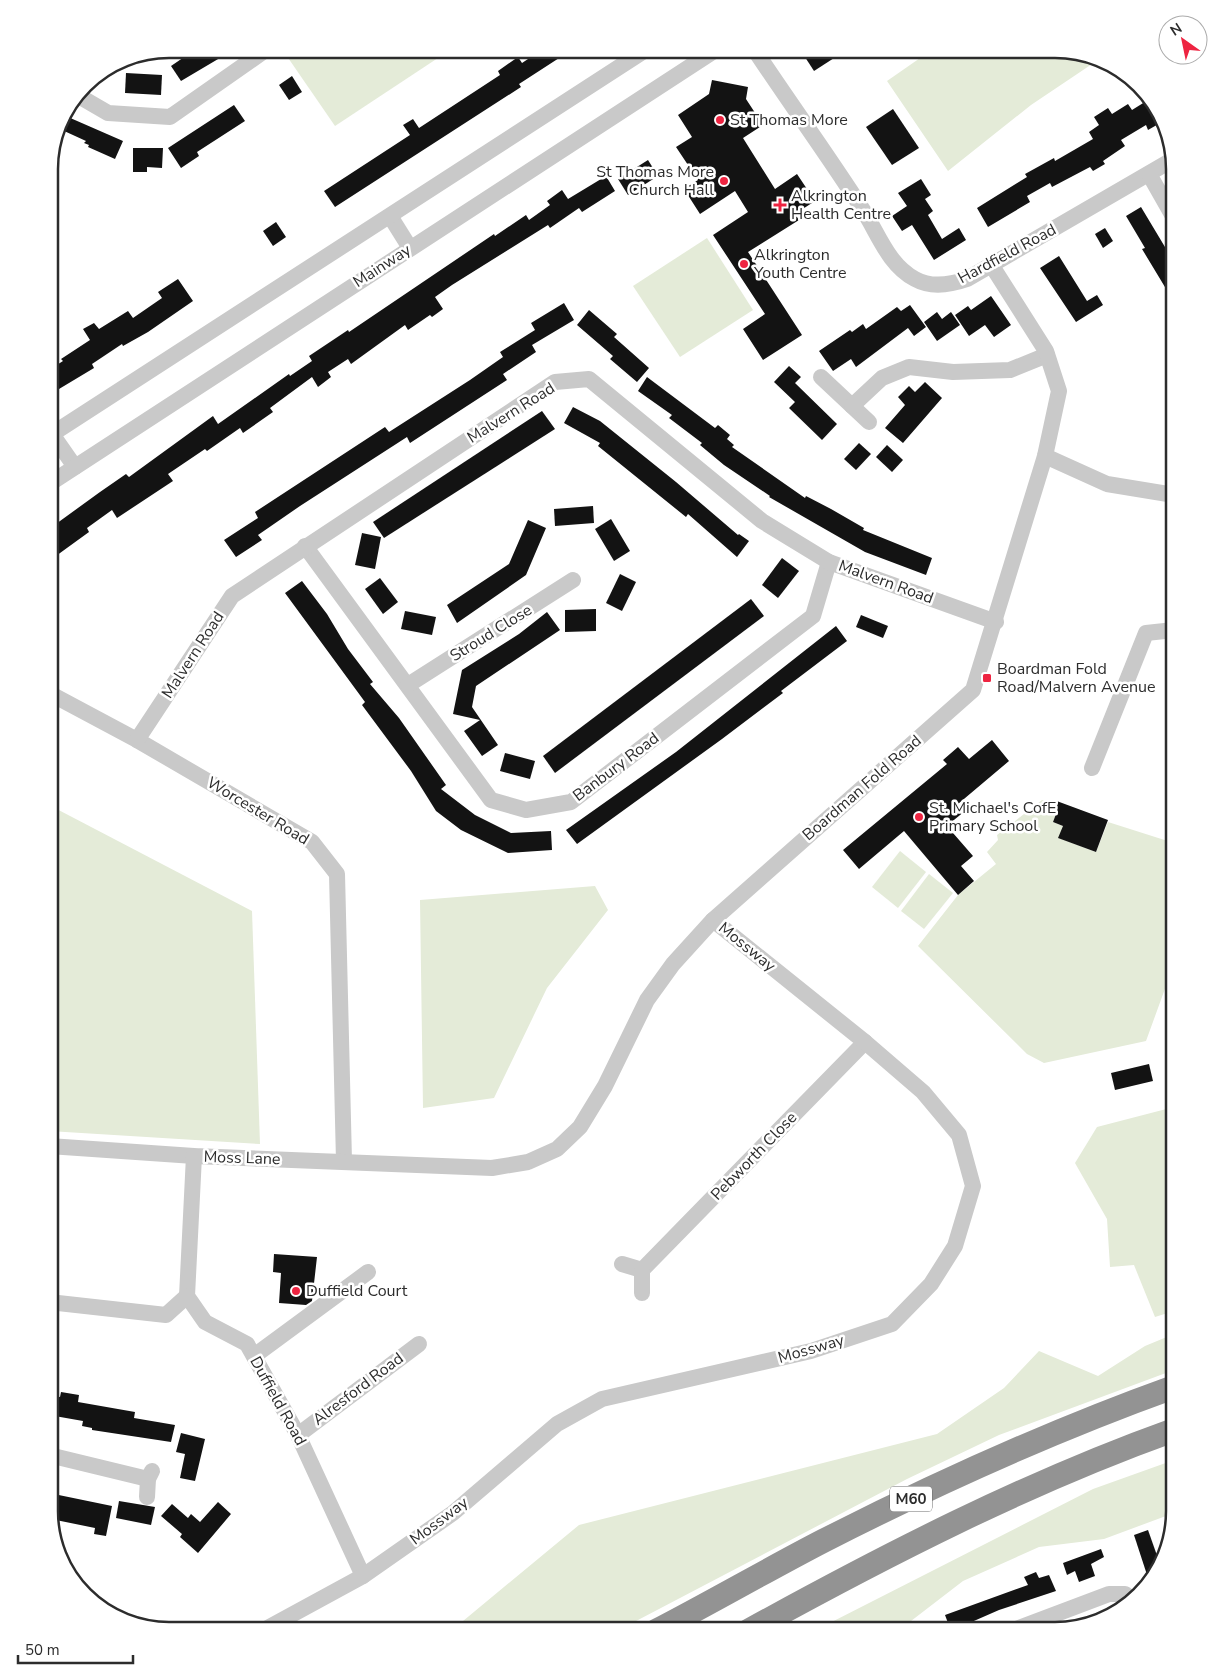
<svg xmlns="http://www.w3.org/2000/svg" width="1223" height="1680" font-family="'Nunito Sans',sans-serif">
<style>
.green{fill:#e4ebd8}
.building{fill:#131313}
.lines{fill:none;stroke-linecap:round;stroke-linejoin:round}
.minor{stroke:#c9c9c9;stroke-width:16}
.highway{stroke:#939393;stroke-width:24}
.poi-dot{fill:#ee2441;stroke:#fff;stroke-width:2}
.labels{text-anchor:middle;dominant-baseline:central;stroke-width:5;stroke-linejoin:round;paint-order:stroke}
.shield{fill:#fff;stroke:#6b6b6b;stroke-width:1}
.shield-label{font-size:15px;font-weight:bold;fill:#2c2c2c}
.poi-label{font-size:16px;fill:#2c2c2c;stroke:#fff;text-anchor:start}
.street-label{font-size:16px;fill:#2c2c2c;stroke:#fff}
.rim{fill:none;stroke:#2c2c2c;stroke-width:2.5}
</style>
<rect width="100%" height="100%" fill="#fff"/>
<g class="green">
<path d="M282 49H448L447 52 335 126Z"/>
<path d="M933 49H1062L1098 60 1031 105 948 171 887 81Z"/>
<path d="M707 238 753 310 680 357 633 286Z"/>
<path d="M1042 800H1054L1050 811 1056 814 1053 822 1063 826 1059 838 1096 852 1108 822 1174 843V964L1146 1041 1044 1063 1027 1054 918 946 958 895 996 864 987 852 998 840 997 835Z"/>
<path d="M49 805 252 911 260 1144 49 1131Z"/>
<path d="M900 851 926 872 898 908 872 887Z"/>
<path d="M929 874 953 893 924 929 901 911Z"/>
<path d="M595 886 608 910 547 988 494 1098 423 1108 420 900Z"/>
<path d="M1174 1107V1311L1155 1317 1134 1265 1110 1267 1107 1219 1075 1163 1097 1127Z"/>
<path d="M1174 1334V1370L999 1435 907 1479 617 1631H459L457 1626 579 1525 937 1434 1004 1388 1039 1351 1098 1376 1145 1346Z"/>
<path d="M1174 1460V1513L1104 1539 1039 1547 963 1581 898 1631H814L1093 1489Z"/>
</g>
<g class="building">
<path d="M196 49H235L181 81 171 66Z"/>
<path d="M543 49H573L519 84 521 87 335 207 324 191 410 135 403 125 413 119 419 128 500 75 498 71 518 57 522 63Z"/>
<path d="M811 49H848L814 71 803 54Z"/>
<path d="M126 73 162 75 161 95 125 93Z"/>
<path d="M292 76 302 92 289 100 279 85Z"/>
<path d="M712 80 748 87 746 99 763 125 743 138 775 189 797 174 815 201 795 214 799 220 748 252 802 335 763 360 743 329 765 314 713 235 748 212 735 191 700 214 684 189 698 180 676 147 692 137 678 115 709 94Z"/>
<path d="M1148 100 1162 122 1148 130 1146 125 1121 140 1125 146 1103 161 1105 164 1093 171 1090 167 1052 187 1050 183 1027 196 1030 202 988 227 977 208 1027 177 1025 174 1054 158 1055 161 1093 139 1089 132 1099 125 1094 117 1108 108 1112 114 1128 104 1132 110Z"/>
<path d="M234 105 245 121 197 152 199 156 181 168 168 148Z"/>
<path d="M893 109 919 148 892 165 866 127Z"/>
<path d="M68 117 123 141 115 159 88 147 89 145 84 143 86 141 62 130Z"/>
<path d="M133 148H163L162 168 147 167V172H133Z"/>
<path d="M648 160 658 176 628 195 618 179Z"/>
<path d="M606 176 615 191 582 212 579 208 550 228 548 225 452 285 435 297 443 309 432 317 430 315 408 330 405 325 351 364 348 359 328 372 331 377 318 387 312 377 270 408 273 412 243 433 240 428 207 451 205 449 168 474 173 481 117 518 112 510 87 528 89 532 49 561V529L100 492 126 474 129 477 213 416 218 424 289 374 290 376 312 361 309 356 348 330 349 332 494 234 495 236 526 215 529 220 550 205 547 201 562 190 568 199Z"/>
<path d="M921 179 931 195 925 199 933 211 928 215 942 239 959 228 966 240 934 260 912 225 902 231 892 216 907 206 898 193Z"/>
<path d="M1141 207 1174 262V302L1142 249 1145 248 1126 216Z"/>
<path d="M276 222 286 237 273 246 263 231Z"/>
<path d="M1105 228 1113 241 1103 248 1095 234Z"/>
<path d="M1059 256 1087 301 1097 295 1103 305 1076 322 1040 268Z"/>
<path d="M178 279 193 301 148 332 123 346 122 344 92 364 94 368 49 395V370L63 361 61 359 90 340 83 329 94 323 99 329 128 311 133 318 162 298 158 292Z"/>
<path d="M991 296 1011 325 994 337 985 325 969 336 955 315 968 306 971 310Z"/>
<path d="M564 303 574 320 532 345 536 352 503 374 507 380 410 443 407 437 300 506 258 535 262 540 236 557 224 540 258 518 255 512 385 427 389 432 470 380 503 357 500 352 535 330 531 323Z"/>
<path d="M910 305 926 327 914 336 908 328 856 367 851 359 833 371 819 351 850 330 852 332 863 324 866 329 897 307 901 311Z"/>
<path d="M589 310 617 334 614 337 649 368 637 382 610 359 613 356 577 325Z"/>
<path d="M937 312 942 319 951 312 960 325 937 341 924 322Z"/>
<path d="M789 366 801 377 795 383 837 424 822 440 789 408 795 402 774 382Z"/>
<path d="M647 377 715 428 718 425 730 435 727 439 734 445 732 447 805 498 806 496 831 509 864 528 863 530 932 558 926 575 865 552 769 497 770 496 724 465 700 445 702 443 669 418 672 415 638 391Z"/>
<path d="M925 382 942 398 903 443 885 428 905 405 898 397 909 386 915 392Z"/>
<path d="M573 407 600 421 676 482 738 535 739 534 749 541 737 557 688 514 686 517 598 446 600 443 564 423Z"/>
<path d="M542 411 555 429 384 538 373 522Z"/>
<path d="M859 443 871 454 856 470 844 459Z"/>
<path d="M887 445 903 460 892 472 876 457Z"/>
<path d="M593 506 594 523 555 526 554 509Z"/>
<path d="M611 519 630 551 614 561 595 529Z"/>
<path d="M528 520 546 528 526 575 457 623 447 605 509 564Z"/>
<path d="M362 533 381 537 375 569 355 565Z"/>
<path d="M782 558 799 571 778 598 762 585Z"/>
<path d="M620 574 636 582 622 611 606 603Z"/>
<path d="M380 578 398 602 383 614 365 589Z"/>
<path d="M302 581 327 614 348 649 373 682 370 684 399 718 446 785 441 789 475 815 511 833 551 831 552 850 508 853 461 830 436 811 411 771 362 705 365 702 285 593Z"/>
<path d="M751 599 764 616 555 773 543 756Z"/>
<path d="M596 609V631L565 632V610Z"/>
<path d="M405 611 436 617 432 635 401 629Z"/>
<path d="M547 612 560 630 476 686 472 707 498 745 482 756 464 731 480 720 453 714 462 670 519 634Z"/>
<path d="M861 615 888 626 883 638 856 627Z"/>
<path d="M836 626 847 641 781 691 783 693 722 739 577 844 566 830 676 752Z"/>
<path d="M992 740 1009 761 958 804 965 811 949 824 955 831 953 833 973 856 961 866 974 881 958 895 904 831 859 869 843 850 947 764 943 760 958 747 969 759Z"/>
<path d="M505 753 535 761 530 779 500 771Z"/>
<path d="M1054 800 1108 820 1096 852 1058 838 1063 826 1053 822 1056 814 1050 811Z"/>
<path d="M1149 1064 1153 1081 1115 1090 1111 1073Z"/>
<path d="M274 1254 317 1257 312 1301 306 1305 279 1303 281 1273 273 1272Z"/>
<path d="M61 1392 79 1395 78 1402 135 1412 134 1418 175 1425 171 1442 92 1430V1428L82 1426 83 1421 49 1415V1395L60 1397Z"/>
<path d="M181 1433 205 1439 195 1481 180 1478 185 1454 176 1452Z"/>
<path d="M49 1493 112 1506 106 1536 94 1534 95 1528 51 1519Z"/>
<path d="M119 1501 155 1507 151 1525 116 1518Z"/>
<path d="M218 1502 231 1514 198 1553 180 1537 182 1534 161 1516 172 1504 188 1518 191 1514 200 1522Z"/>
<path d="M1148 1530 1160 1564 1158 1572 1149 1581 1134 1535Z"/>
<path d="M1101 1549 1104 1557 1091 1564 1095 1576 1079 1582 1075 1571 1067 1575 1063 1563Z"/>
<path d="M1036 1572 1039 1578 1049 1575 1056 1591 999 1610 951 1631 945 1615 1028 1585 1024 1577Z"/>
</g>
<g class="lines">
<g class="minor">
<path d="M754 49C789 102 827 154 861 207 878 232 887 264 915 279 931 288 950 285 967 279L1172 160"/>
<path d="M77 95 108 113 170 117 267 49"/>
<path d="M1149 174 1174 218"/>
<path d="M390 216 410 248"/>
<path d="M821 377 869 422"/>
<path d="M852 406 882 378 909 367 953 372 1010 370 1047 355"/>
<path d="M52 434 75 467"/>
<path d="M49 436 647 49"/>
<path d="M1045 456 1107 484 1174 495"/>
<path d="M49 484 717 49"/>
<path d="M305 546 491 800 526 810 571 802 813 616 829 562"/>
<path d="M408 685 573 580"/>
<path d="M49 693 137 740 312 842 337 874 344 1161"/>
<path d="M137 740 232 596 555 382 589 379 762 521 829 562 996 622"/>
<path d="M1092 768 1146 633 1174 630"/>
<path d="M49 1146 194 1156 492 1168 528 1162 557 1149 580 1127 605 1086 647 1000 673 964 713 920 973 690 1045 456 1059 391 1046 351 992 266"/>
<path d="M194 1156 187 1296 205 1322 247 1344 298 1435 363 1576"/>
<path d="M622 1264 642 1270 865 1042"/>
<path d="M642 1293V1270"/>
<path d="M49 1302 166 1315 187 1296"/>
<path d="M254 1356 368 1272"/>
<path d="M298 1435 419 1344"/>
<path d="M49 1455 148 1479"/>
<path d="M147 1497 148 1479 152 1471"/>
<path d="M262 1631 363 1576 453 1513 557 1424 602 1399 811 1351 892 1324 931 1284 955 1246 973 1186 959 1135 923 1092 865 1042 713 920"/>
<path d="M1011 1631 1109 1594H1125L1131 1599"/>
</g>
<g class="highway">
<path d="M656 1631C712 1602 767 1570 823 1541 937 1483 1054 1430 1174 1387"/>
<path d="M748 1631C886 1555 1026 1483 1174 1430"/>
</g>
</g>
<g class="poi-dot">
<circle cx="720" cy="120" r="5"/>
<circle cx="724" cy="181" r="5"/>
<path d="M777.5 197.5h5v5h5v5h-5v5h-5v-5h-5v-5h5z"/>
<circle cx="744" cy="264" r="5"/>
<rect x="982" y="673" width="10" height="10" rx="2.5"/>
<circle cx="919" cy="817" r="5"/>
<circle cx="296" cy="1291" r="5"/>
</g>
<g class="labels">
<rect class="shield" x="890" y="1486.5" width="42" height="25" rx="4"/>
<g class="shield-label">
<text x="911" y="1499">M60</text>
</g>
<g class="poi-label">
<text x="730" y="120">St Thomas More</text>
<text x="714" y="172" text-anchor="end">St Thomas More<tspan x="714" dy="18">Church Hall</tspan></text>
<text x="791" y="196">Alkrington<tspan x="791" dy="18">Health Centre</tspan></text>
<text x="754" y="255">Alkrington<tspan x="754" dy="18">Youth Centre</tspan></text>
<text x="997" y="669">Boardman Fold<tspan x="997" dy="18">Road/Malvern Avenue</tspan></text>
<text x="929" y="808">St. Michael's CofE<tspan x="929" dy="18">Primary School</tspan></text>
<text x="306" y="1291">Duffield Court</text>
</g>
<g class="street-label">
<text transform="translate(1007 254) rotate(-28)">Hardfield Road</text>
<text transform="translate(382 266) rotate(-33)">Mainway</text>
<text transform="translate(511 413) rotate(-32)">Malvern Road</text>
<text transform="translate(886 582) rotate(20)">Malvern Road</text>
<text transform="translate(491 633) rotate(-32)">Stroud Close</text>
<text transform="translate(193 655) rotate(-57)">Malvern Road</text>
<text transform="translate(616 767) rotate(-37)">Banbury Road</text>
<text transform="translate(862 788) rotate(-41)">Boardman Fold Road</text>
<text transform="translate(258 811) rotate(31)">Worcester Road</text>
<text transform="translate(747 947) rotate(39)">Mossway</text>
<text transform="translate(754 1156) rotate(-46)">Pebworth Close</text>
<text transform="translate(242 1158) rotate(2)">Moss Lane</text>
<text transform="translate(811 1349) rotate(-16)">Mossway</text>
<text transform="translate(358 1389) rotate(-37)">Alresford Road</text>
<text transform="translate(278 1401) rotate(61)">Duffield Road</text>
<text transform="translate(439 1521) rotate(-37)">Mossway</text>
</g>
</g>
<path d="M0 0H1223V1680H0ZM169 58H1055A111 111 0 0 1 1166 169V1511A111 111 0 0 1 1055 1622H169A111 111 0 0 1 58 1511V169A111 111 0 0 1 169 58Z" fill="#fff" fill-rule="evenodd"/>
<path class="rim" d="M169 58H1055A111 111 0 0 1 1166 169V1511A111 111 0 0 1 1055 1622H169A111 111 0 0 1 58 1511V169A111 111 0 0 1 169 58Z"/>
<g transform="translate(1183 40) rotate(327)"><circle r="24" fill="#ffffff" stroke="#ababab"/>
<path d="M0-4L9 19L0 12L-9 19Z" fill="#ee2441"/>
<text y="-8" font-size="14" font-weight="bold" text-anchor="middle" fill="#2c2c2c">N</text>
</g>
<path d="M18 1655v8h115v-8" fill="none" stroke="#2c2c2c" stroke-width="2.5"/>
<text x="25" y="1655" font-size="15" fill="#2c2c2c" stroke="#ffffff" stroke-width="4" paint-order="stroke">50 m</text>
</svg>
